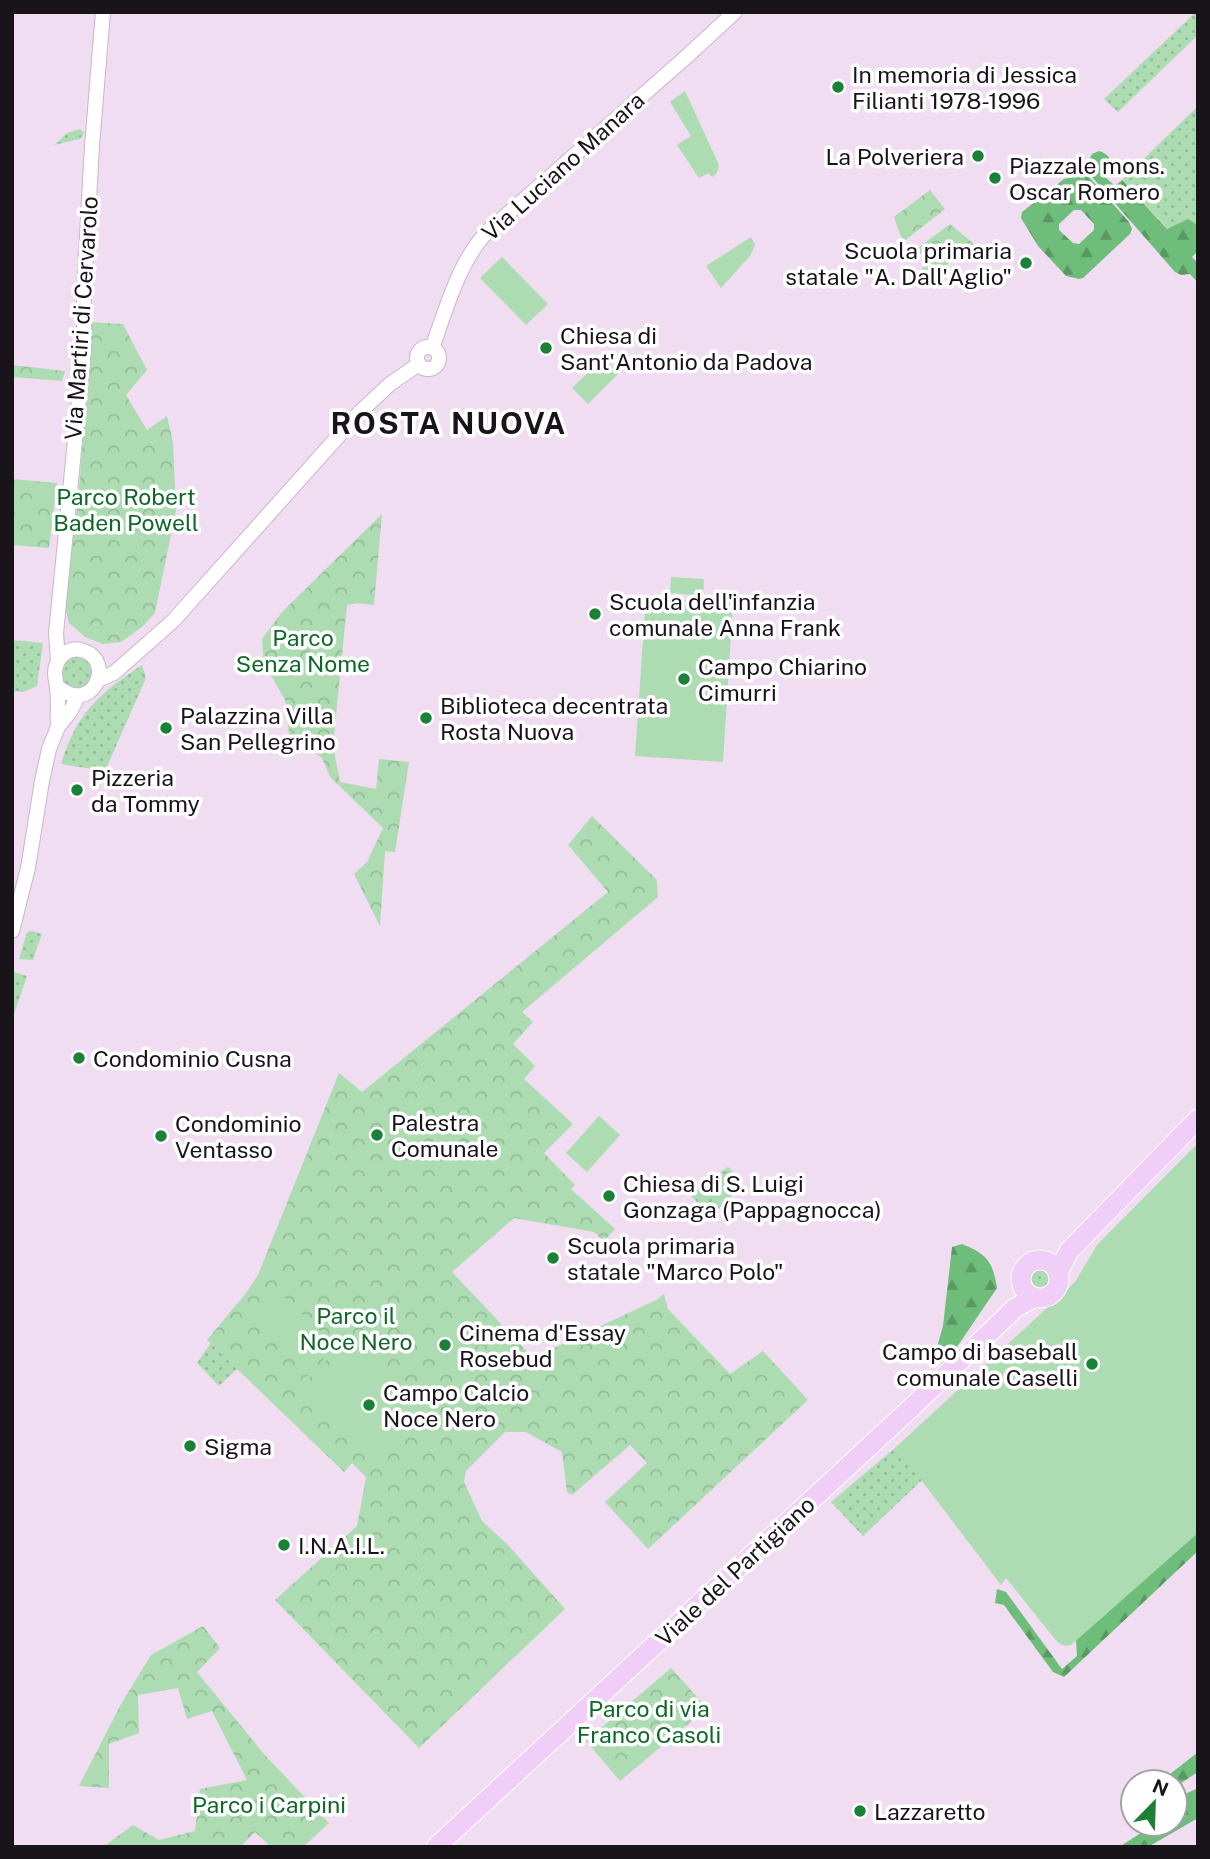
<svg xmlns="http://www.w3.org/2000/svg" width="1210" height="1859" font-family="'Public Sans',sans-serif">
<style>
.grass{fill:url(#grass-dots)}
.forest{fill:url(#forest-firs);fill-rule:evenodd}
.park{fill:url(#park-crowns)}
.garden{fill:#addcb2}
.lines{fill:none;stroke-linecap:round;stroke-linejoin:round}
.minor-casing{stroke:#c8b6cb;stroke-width:16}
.major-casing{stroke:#fff;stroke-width:21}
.minor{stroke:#fff;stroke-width:14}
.major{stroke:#f1cef7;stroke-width:19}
.poi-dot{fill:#1a8136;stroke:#fff;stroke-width:2.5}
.labels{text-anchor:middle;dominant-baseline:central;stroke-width:7;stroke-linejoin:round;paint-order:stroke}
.poi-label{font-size:23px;fill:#19131a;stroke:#fff;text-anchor:start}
.street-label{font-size:23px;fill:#19131a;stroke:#fff}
.park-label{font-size:23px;fill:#0f6728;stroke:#fff}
.district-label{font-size:30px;font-weight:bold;letter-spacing:2px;fill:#19131a;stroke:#fff}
</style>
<defs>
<pattern id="grass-dots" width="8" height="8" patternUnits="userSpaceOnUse" patternTransform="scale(1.75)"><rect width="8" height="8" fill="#addcb2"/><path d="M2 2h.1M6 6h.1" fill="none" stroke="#94bc98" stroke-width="1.8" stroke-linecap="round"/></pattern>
<pattern id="forest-firs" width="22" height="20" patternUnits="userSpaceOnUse" patternTransform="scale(1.75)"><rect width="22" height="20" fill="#6ebd7a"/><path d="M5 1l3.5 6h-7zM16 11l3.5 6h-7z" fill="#5a9863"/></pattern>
<pattern id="park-crowns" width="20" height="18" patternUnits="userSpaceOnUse" patternTransform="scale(1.75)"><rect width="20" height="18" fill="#addcb2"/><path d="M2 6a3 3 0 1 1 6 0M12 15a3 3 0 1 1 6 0" fill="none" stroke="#94bc98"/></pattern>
</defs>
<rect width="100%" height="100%" fill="#f0ddf2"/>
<g class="grass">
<path d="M1196 12H1198V35L1118 112 1104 99Z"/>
<path d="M1198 106V225L1188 219 1168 229 1122 180Z"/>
<path d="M80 129 84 133 80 139 54 145 67 133Z"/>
<path d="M12 640 43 643 37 686 23 692 12 691Z"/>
<path d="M74 656 85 658 93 667 91 684 76 691 62 682 61 666 69 658Z"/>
<path d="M142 665 146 678 105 771 61 764C76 713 100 693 142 665Z"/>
<path d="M32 931 42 934 33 960 19 959 27 932Z"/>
<path d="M14 972 27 976 12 1020V975Z"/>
<path d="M728 1167C731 1170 734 1173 736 1176 743 1192 721 1206 711 1216L690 1195Z"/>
<circle cx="1040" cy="1279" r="11"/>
<path d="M211 1343 237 1369 219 1386 197 1363Z"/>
<path d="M896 1447 922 1480 863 1536 831 1502Z"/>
</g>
<g class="forest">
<path d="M1099 151C1109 154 1112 160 1111 170L1105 177 1115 186 1122 180 1167 229 1188 219 1198 225V251L1192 257 1198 263V283L1190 274 1181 275 1175 272 1085 169 1092 154Z"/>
<path d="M1082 175 1089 177 1129 222 1132 229 1130 234 1083 278 1079 279 1066 276 1038 246 1021 218 1022 212 1064 179ZM1074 210H1081L1094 224V230L1079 244 1073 243 1059 230V224Z"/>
<path d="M962 1244C987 1254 993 1262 997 1288L959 1344 942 1364 935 1354 943 1326 952 1247Z"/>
<path d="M1198 1508V1551L1064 1677 1053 1672 1004 1605 995 1603 997 1589 1006 1592 1062 1669 1077 1656 1076 1640 1106 1614Z"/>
<path d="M1198 1752V1772L1175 1787V1782H1160Z"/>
<path d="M1198 1788V1818L1148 1847H1119L1155 1824H1175V1801L1177 1798Z"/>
</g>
<g class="park">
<path d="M930 190 945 209 903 242 894 217Z"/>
<path d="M950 224 974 244 924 282 921 269 931 260 923 252 913 260 912 252Z"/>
<path d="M87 322 123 324 147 370 126 395 147 430 167 416 173 442 176 510 155 613 142 627 121 642 103 644 85 637 69 623 64 603 78 500 89 365Z"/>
<path d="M12 365 65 371 62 381 12 377Z"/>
<path d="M12 479 57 483 49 548 12 545Z"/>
<path d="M382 514 374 605 358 603 347 605 333 746 340 782 376 789 379 759 409 762 395 852 385 851 380 926 354 874 367 862 383 828 330 777 322 758 313 751 296 743 289 733 285 700 268 670 263 656 262 639 282 612Z"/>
<path d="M592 816 657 880 658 897 522 1012 533 1022 513 1044 535 1066 524 1079 573 1124 544 1153 575 1185 571 1189 615 1229 604 1241 594 1232 514 1218 452 1272 533 1358 656 1300 664 1294 668 1309 730 1374 763 1351 808 1400 648 1549 605 1502 647 1463 630 1445 572 1495 567 1492 562 1452 526 1432H505L466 1471 464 1482 482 1521 508 1545 565 1609 419 1748 275 1600 357 1526 366 1477 352 1463 344 1472 207 1340 246 1293 258 1275 339 1073 362 1092 608 892 568 845Z"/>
<path d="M203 1626 220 1648 197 1672 264 1754 329 1823 303 1847H271L255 1832 240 1847H103L133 1825 159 1840 195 1831 200 1789 247 1780 212 1711 187 1719 178 1688 138 1695 139 1733 109 1744V1788L79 1786 120 1706 151 1655Z"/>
<path d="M671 1668 707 1708 620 1781 586 1741Z"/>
</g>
<g class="garden">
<path d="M685 91 719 165 717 173 712 177 709 173 699 178 677 145 691 136 670 102Z"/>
<path d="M751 237 755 245 750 256 721 288 706 266Z"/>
<path d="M502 257 548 304 526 325 480 278Z"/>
<path d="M604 357 619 373 588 404 572 388Z"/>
<path d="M671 577 704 579 703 596 670 593Z"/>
<path d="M646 597 733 603 723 762 635 756Z"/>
<path d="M599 1116 620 1135 587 1172 566 1153Z"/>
<path d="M1198 1143V1533L1071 1645C1063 1647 1059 1644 1054 1638L1006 1578 1001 1585 896 1447 1075 1282 1097 1245Z"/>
<path d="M279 1292 328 1339 302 1366 253 1320Z"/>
<path d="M351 1330 353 1332 310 1377 307 1383 300 1391 295 1386 303 1378 308 1376Z"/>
<path d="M358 1348 426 1414 381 1461 313 1395Z"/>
</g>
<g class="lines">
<defs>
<g id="minor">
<circle cx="428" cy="358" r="11"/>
<path d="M432 348C446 310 459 261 487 232L685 58 735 12"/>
<path d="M58 660 56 633 84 349V291L92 146 103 12"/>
<path d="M98 680 114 673 173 621 360 412 390 384 419 364"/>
<path d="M57 686C92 717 116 662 84 651 69 645 55 658 55 673 55 679 57 684 57 689 59 702 57 715 58 727"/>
<path d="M12 931 28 868 42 781 49 749 58 727 70 712 78 696"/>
</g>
<g id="major">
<circle cx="1040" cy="1279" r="19"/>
<path d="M1058 1273 1069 1251 1198 1119"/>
<path d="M436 1847 911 1408 1015 1308 1035 1297"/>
</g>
</defs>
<use href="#minor" class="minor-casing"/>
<use href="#major" class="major-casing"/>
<use href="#minor" class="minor"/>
<use href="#major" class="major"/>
</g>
<g class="poi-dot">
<circle cx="838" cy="87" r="7"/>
<circle cx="978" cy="156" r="7"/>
<circle cx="995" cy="178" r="7"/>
<circle cx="1026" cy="263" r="7"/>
<circle cx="546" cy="348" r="7"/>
<circle cx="595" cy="614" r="7"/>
<circle cx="684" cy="679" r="7"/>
<circle cx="426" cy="718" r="7"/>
<circle cx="166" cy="728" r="7"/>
<circle cx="77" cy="790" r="7"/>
<circle cx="79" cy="1058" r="7"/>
<circle cx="377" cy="1135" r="7"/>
<circle cx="161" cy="1136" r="7"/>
<circle cx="609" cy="1196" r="7"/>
<circle cx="553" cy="1258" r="7"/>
<circle cx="445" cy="1345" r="7"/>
<circle cx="1092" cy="1364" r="7"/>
<circle cx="369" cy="1405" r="7"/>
<circle cx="190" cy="1446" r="7"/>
<circle cx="284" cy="1545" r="7"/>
<circle cx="860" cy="1811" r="7"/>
</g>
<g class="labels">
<g class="poi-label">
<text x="852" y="74">In memoria di Jessica<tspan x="852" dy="26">Filianti 1978-1996</tspan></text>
<text x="964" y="156" text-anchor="end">La Polveriera</text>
<text x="1009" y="165">Piazzale mons.<tspan x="1009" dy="26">Oscar Romero</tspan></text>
<text x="1012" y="250" text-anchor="end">Scuola primaria<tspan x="1012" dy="26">statale "A. Dall'Aglio"</tspan></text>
<text x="560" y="335">Chiesa di<tspan x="560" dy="26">Sant'Antonio da Padova</tspan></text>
<text x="609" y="601">Scuola dell'infanzia<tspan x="609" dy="26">comunale Anna Frank</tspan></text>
<text x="698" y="666">Campo Chiarino<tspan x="698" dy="26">Cimurri</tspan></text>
<text x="440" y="705">Biblioteca decentrata<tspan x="440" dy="26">Rosta Nuova</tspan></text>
<text x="180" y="715">Palazzina Villa<tspan x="180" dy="26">San Pellegrino</tspan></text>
<text x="91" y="777">Pizzeria<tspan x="91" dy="26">da Tommy</tspan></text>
<text x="93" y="1058">Condominio Cusna</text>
<text x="391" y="1122">Palestra<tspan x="391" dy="26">Comunale</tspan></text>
<text x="175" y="1123">Condominio<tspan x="175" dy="26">Ventasso</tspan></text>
<text x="623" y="1183">Chiesa di S. Luigi<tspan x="623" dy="26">Gonzaga (Pappagnocca)</tspan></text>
<text x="567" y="1245">Scuola primaria<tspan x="567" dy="26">statale "Marco Polo"</tspan></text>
<text x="459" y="1332">Cinema d'Essay<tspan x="459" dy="26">Rosebud</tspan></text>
<text x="1078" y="1351" text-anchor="end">Campo di baseball<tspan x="1078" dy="26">comunale Caselli</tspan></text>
<text x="383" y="1392">Campo Calcio<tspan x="383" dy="26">Noce Nero</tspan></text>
<text x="204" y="1446">Sigma</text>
<text x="298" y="1545">I.N.A.I.L.</text>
<text x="874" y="1811">Lazzaretto</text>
</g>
<g class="street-label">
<text transform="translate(563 166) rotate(-42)">Via Luciano Manara</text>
<text transform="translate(81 318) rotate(-86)">Via Martiri di Cervarolo</text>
<text transform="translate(735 1571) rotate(-43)">Viale del Partigiano</text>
</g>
<g class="park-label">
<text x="126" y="496">Parco Robert<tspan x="126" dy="26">Baden Powell</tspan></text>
<text x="303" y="637">Parco<tspan x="303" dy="26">Senza Nome</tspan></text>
<text x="356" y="1315">Parco il<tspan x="356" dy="26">Noce Nero</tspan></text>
<text x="649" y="1708">Parco di via<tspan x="649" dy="26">Franco Casoli</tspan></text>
<text x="269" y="1804">Parco i Carpini</text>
</g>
<g class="district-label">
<text x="449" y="423">ROSTA NUOVA</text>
</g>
</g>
<rect width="1210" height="1859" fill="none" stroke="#19131a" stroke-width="28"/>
<g transform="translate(1154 1803) rotate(23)"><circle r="33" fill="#ffffff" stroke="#a3a1a3" stroke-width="2"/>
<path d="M0-5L12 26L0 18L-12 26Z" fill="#1a8136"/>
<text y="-10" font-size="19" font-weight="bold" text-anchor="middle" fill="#19131a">N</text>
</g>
</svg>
